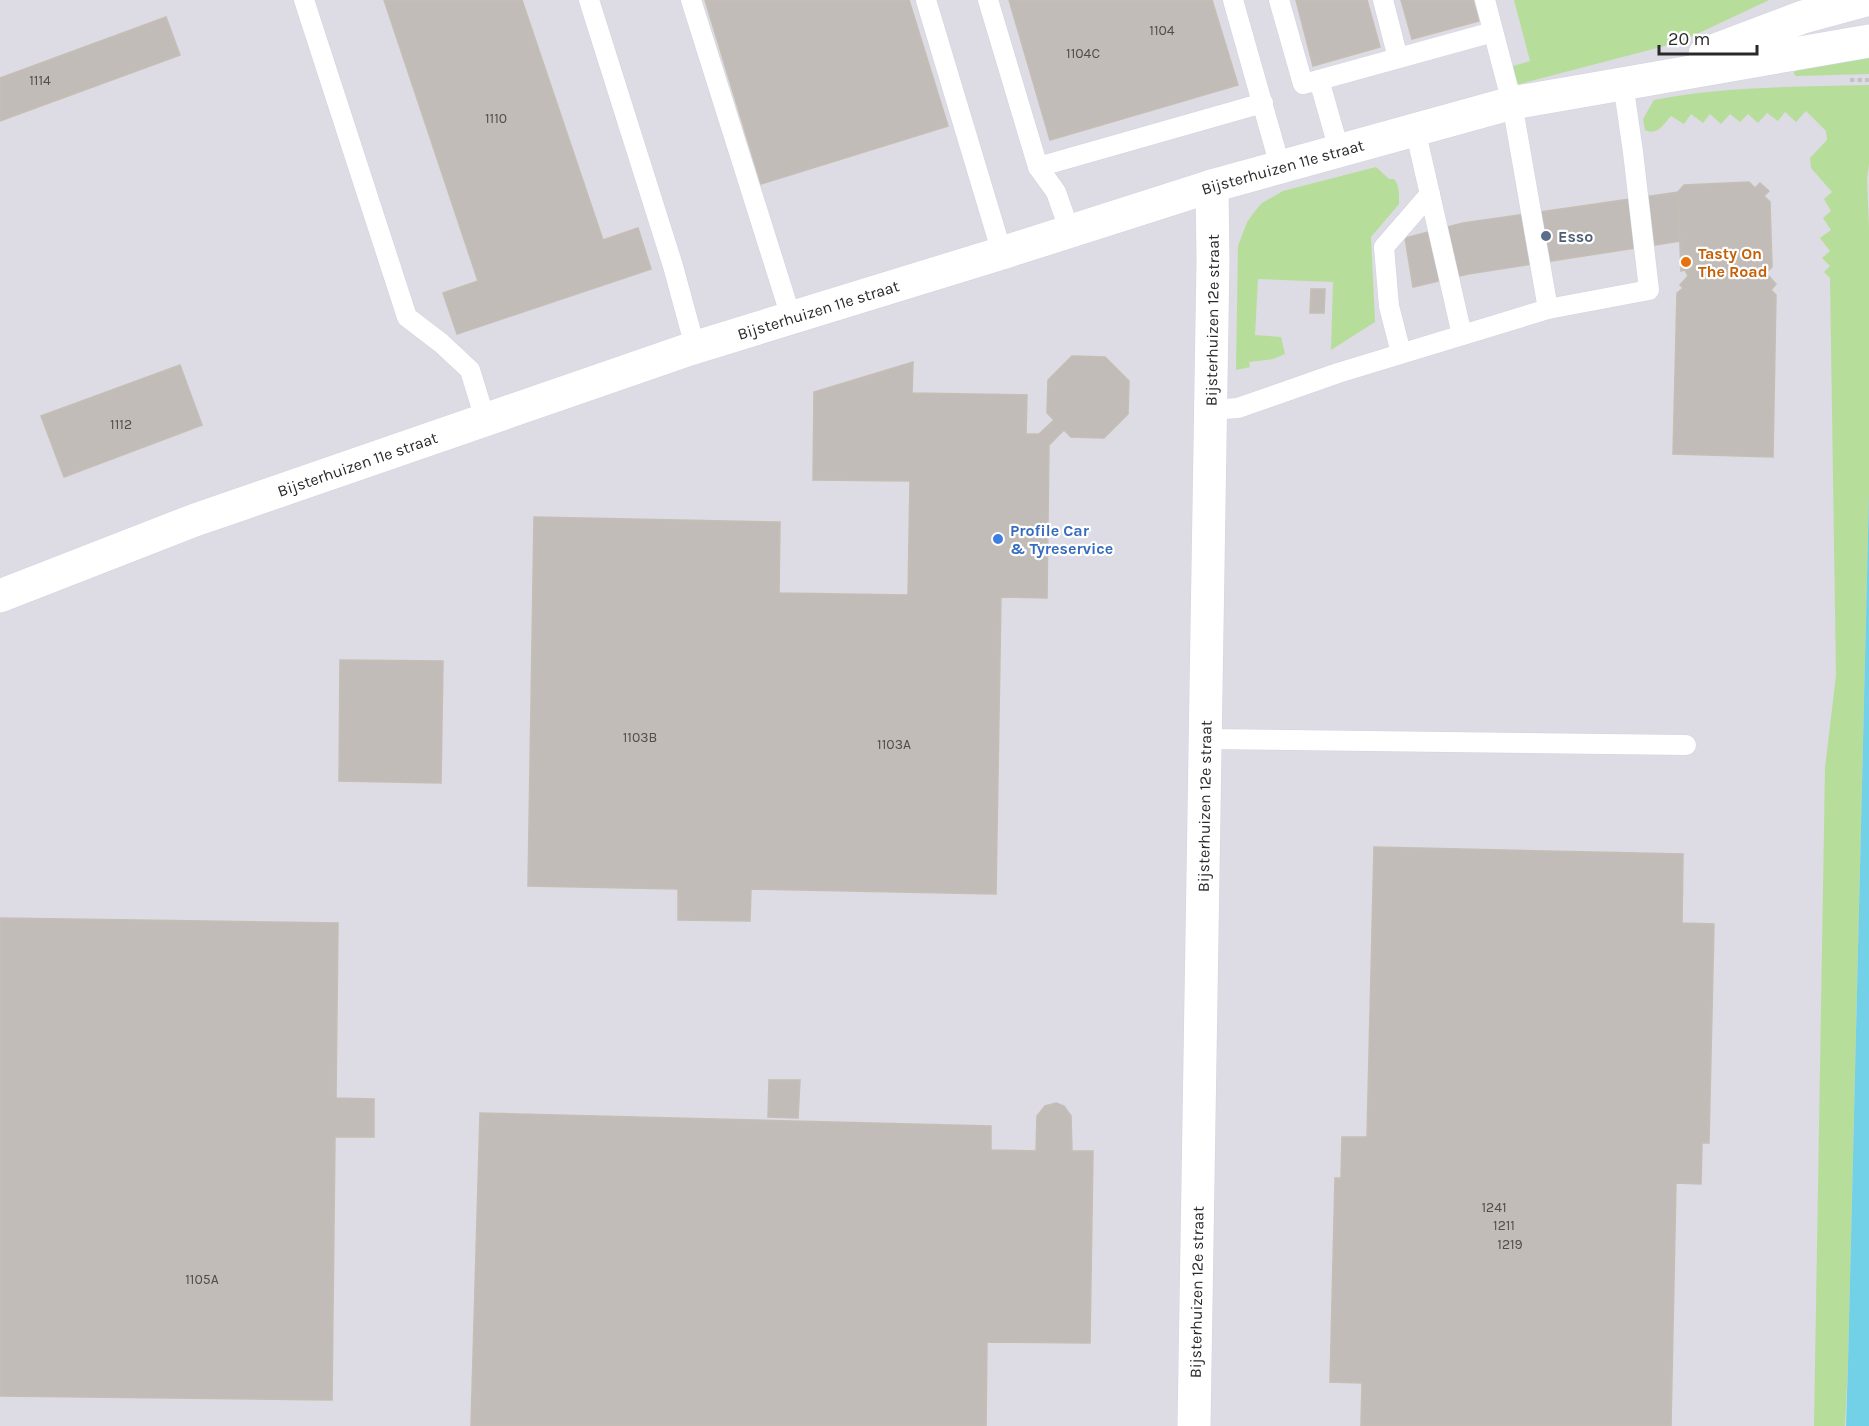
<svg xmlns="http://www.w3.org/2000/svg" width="1869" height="1426" font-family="Karla,sans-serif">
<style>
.industrial{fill:#dddbe3}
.green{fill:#b6de9a}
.water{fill:#73d1e7}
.building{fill:#c2bcb8;stroke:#c5beb5;stroke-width:1.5}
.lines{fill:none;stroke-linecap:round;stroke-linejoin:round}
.service-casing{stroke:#d0d5e1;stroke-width:21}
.minor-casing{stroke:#d0d5e1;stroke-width:34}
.path{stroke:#c3c3c3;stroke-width:4;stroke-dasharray:4.5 3;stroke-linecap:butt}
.service{stroke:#fff;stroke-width:20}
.minor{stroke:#fff;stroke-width:33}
.service-dot{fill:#5c6f8a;stroke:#fff;stroke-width:2}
.food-dot{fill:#e8710a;stroke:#fff;stroke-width:2}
.shop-dot{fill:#3f7fe0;stroke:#fff;stroke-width:2}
.labels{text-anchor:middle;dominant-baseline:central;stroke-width:4.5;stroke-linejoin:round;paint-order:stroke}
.number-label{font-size:14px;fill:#4f4e4d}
.street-label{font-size:16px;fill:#292929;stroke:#fff}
.service-label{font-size:16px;font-weight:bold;fill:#4e5e75;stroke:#fff;text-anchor:start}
.food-label{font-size:16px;font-weight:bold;fill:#c56008;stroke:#fff;text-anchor:start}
.shop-label{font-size:16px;font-weight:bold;fill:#366cbe;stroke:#fff;text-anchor:start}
</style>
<rect width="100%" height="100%" fill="#eae2db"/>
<rect class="industrial" x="0" y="0" width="1869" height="1426"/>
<g class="green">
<path d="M1514 0H1769L1680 42 1519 84 1515 83 1510 67 1530 61Z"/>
<path d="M1869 56V74L1796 76 1794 74V72L1800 69Z"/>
<path d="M1869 85V164L1867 180 1869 229V493L1848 1364 1845 1426H1814L1825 768 1836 675 1830 278 1824 272 1830 266 1822 258 1830 251 1820 238 1831 230 1823 218 1831 211 1824 199 1832 192 1811 168 1810 158 1827 140 1826 131 1806 111 1796 122 1785 112 1778 121 1767 113 1758 123 1748 114 1740 122 1730 114 1721 124 1710 114 1703 123 1691 114 1684 124 1671 116C1663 125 1657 136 1645 130L1643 119 1654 100C1724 86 1797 87 1869 85Z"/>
<path d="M1376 167 1389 179H1394C1400 186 1399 195 1399 204L1371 237 1375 322 1331 350 1333 282 1258 279 1255 335 1281 337 1285 354 1273 359 1249 362 1250 367 1236 370 1238 246 1247 222 1255 211 1262 203 1283 191Z"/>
</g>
<path class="water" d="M1869 493V1426H1846L1848 1364Z"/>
<g class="building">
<path d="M384 0H522L603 240 638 228 651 269 457 334 443 293 478 281Z"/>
<path d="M705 0H909L948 126 761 184Z"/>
<path d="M1009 0H1212L1238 85 1050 140Z"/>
<path d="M1296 0H1367L1380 47 1313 66Z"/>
<path d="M1401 0H1473L1479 21 1412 39Z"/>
<path d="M166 17 180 55 0 121V78Z"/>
<path d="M1749 182 1755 188 1760 183 1769 191 1764 196 1770 202 1772 267 1766 273 1776 284 1771 290 1776 295 1773 457 1673 454 1677 293 1683 288 1680 285 1688 276 1685 270 1681 271 1678 192 1684 185Z"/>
<path d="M1678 192 1680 241 1468 274 1413 287 1405 238 1463 223Z"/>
<path d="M1311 289H1325L1324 313H1310Z"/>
<path d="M1072 356 1105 357 1129 381 1128 414 1104 438 1071 437 1064 430 1049 445 1047 598 1001 597 996 894 751 889 750 921 678 920V889L528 886 534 517 780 522 779 593 908 595 910 481 813 480 814 392 913 362 912 393 1027 395 1026 434H1039L1054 420 1047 413 1048 380Z"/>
<path d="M180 365 202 425 64 477 41 416Z"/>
<path d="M340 660 443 661 441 783 339 781Z"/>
<path d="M1374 847 1683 854 1682 923 1714 924 1709 1143H1702L1701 1184 1676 1183 1671 1426H1361L1362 1383 1330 1382 1335 1178H1341L1342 1137H1367Z"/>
<path d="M0 918 338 923 336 1098 374 1099V1137H335L332 1400 0 1396Z"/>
<path d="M769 1080H800L798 1118 768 1117Z"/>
<path d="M1056 1103 1064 1106 1071 1116 1072 1151H1093L1090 1343 987 1342 986 1426H471L480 1113 991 1126V1150L1036 1151 1037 1116 1045 1106Z"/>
</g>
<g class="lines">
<defs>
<g id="service">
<path d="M304 0 407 317 441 343 470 370 485 419"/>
<path d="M589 0 673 266 695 347"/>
<path d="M691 0 791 317"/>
<path d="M926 0 1002 253"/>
<path d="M988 0 1038 167 1056 192 1070 232"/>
<path d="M1233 0 1280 166"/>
<path d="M1279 0 1303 84 1319 80 1339 150"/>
<path d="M1383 0 1398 58"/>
<path d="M1319 80 1493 32"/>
<path d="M1415 129 1462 335"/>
<path d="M1038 167 1263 103"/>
<path d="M1548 309 1649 290 1633 152 1623 83"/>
<path d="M1401 353 1389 306 1384 247 1430 194"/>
<path d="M1210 410 1238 408 1338 373 1548 309 1512 103 1485 0"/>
<path d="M1205 739 1686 745"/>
</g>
<g id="minor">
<path d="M1705 54 1803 17 1866 0"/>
<path id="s1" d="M0 596 195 520 690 349 1002 253 1212 186 1512 103 1869 41"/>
<path id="s2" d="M1194 1426 1213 260 1212 186"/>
</g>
</defs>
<use href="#service" class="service-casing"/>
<use href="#minor" class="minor-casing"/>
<path class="path" d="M1850 80H1869"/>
<use href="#service" class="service"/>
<use href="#minor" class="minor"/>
</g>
<circle class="service-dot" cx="1546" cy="236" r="6"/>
<circle class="food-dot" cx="1686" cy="262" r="6"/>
<circle class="shop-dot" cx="998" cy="539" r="6"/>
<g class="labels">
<g class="number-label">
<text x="1162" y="30">1104</text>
<text x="1083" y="53">1104C</text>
<text x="40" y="80">1114</text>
<text x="496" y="118">1110</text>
<text x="121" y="424">1112</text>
<text x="640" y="737">1103B</text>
<text x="894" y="744">1103A</text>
<text x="1494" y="1207">1241</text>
<text x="1504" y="1225">1211</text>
<text x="1510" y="1244">1219</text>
<text x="202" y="1279">1105A</text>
</g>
<g class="street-label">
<text stroke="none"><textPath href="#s1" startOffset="1353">Bijsterhuizen 11e straat</textPath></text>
<text stroke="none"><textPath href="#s1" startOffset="867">Bijsterhuizen 11e straat</textPath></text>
<text stroke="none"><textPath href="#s2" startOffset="1106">Bijsterhuizen 12e straat</textPath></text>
<text stroke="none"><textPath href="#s1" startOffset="381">Bijsterhuizen 11e straat</textPath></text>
<text stroke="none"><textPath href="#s2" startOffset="620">Bijsterhuizen 12e straat</textPath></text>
<text stroke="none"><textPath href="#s2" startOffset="134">Bijsterhuizen 12e straat</textPath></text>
</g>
<g class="service-label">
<text x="1558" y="236">Esso</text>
</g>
<g class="food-label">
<text x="1698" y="253">Tasty On<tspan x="1698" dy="18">The Road</tspan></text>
</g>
<g class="shop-label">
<text x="1010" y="530">Profile Car<tspan x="1010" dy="18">&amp; Tyreservice</tspan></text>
</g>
</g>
<path d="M1659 45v9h98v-9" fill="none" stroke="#292929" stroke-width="3"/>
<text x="1668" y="45" font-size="18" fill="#292929" stroke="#ffffff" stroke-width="4.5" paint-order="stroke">20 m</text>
</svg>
